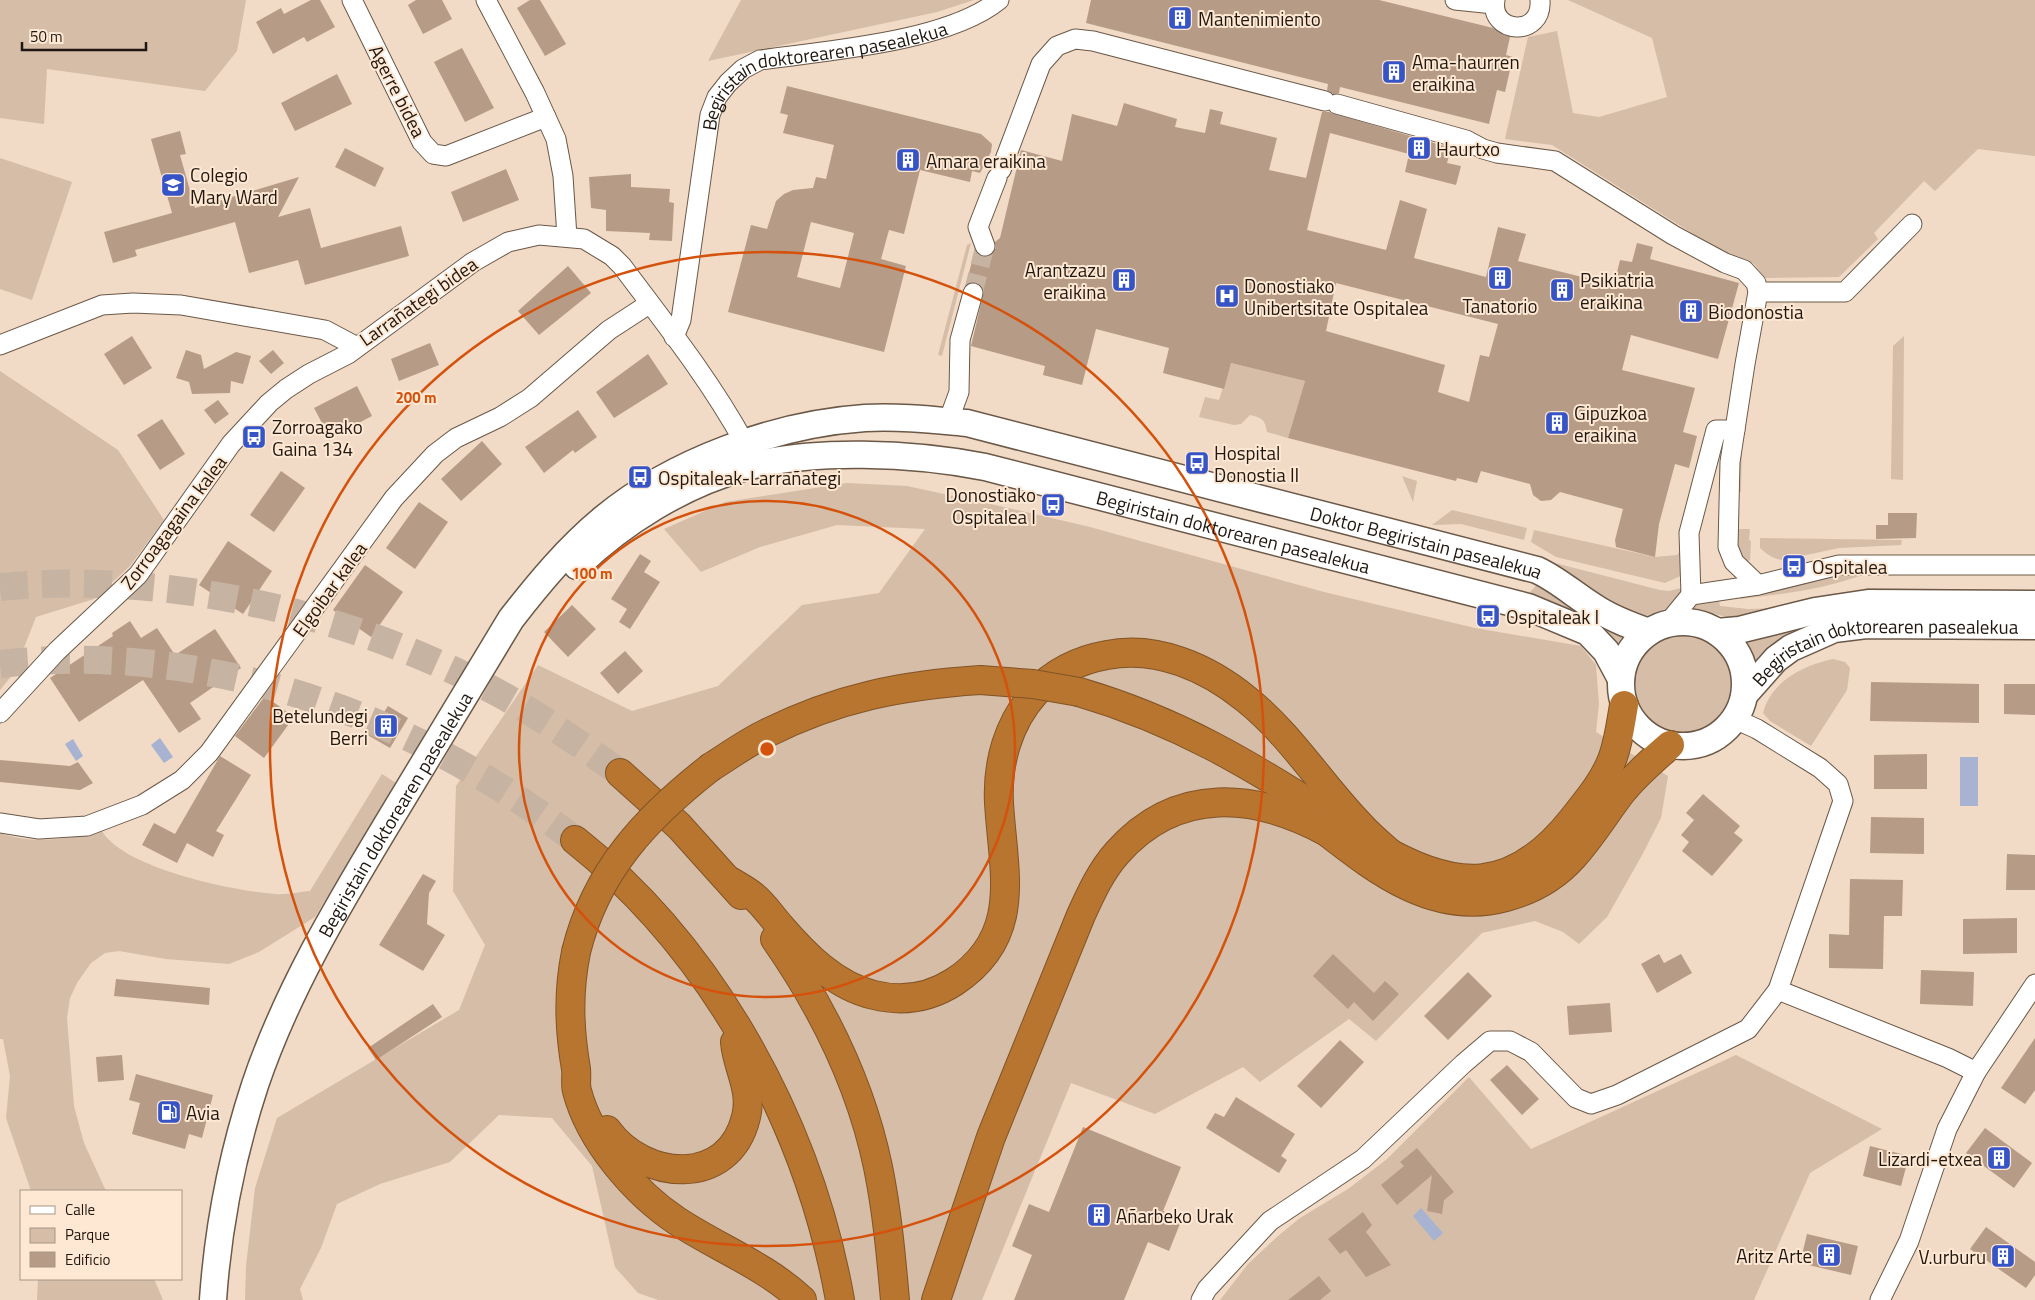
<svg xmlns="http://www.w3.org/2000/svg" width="2035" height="1300" font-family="'Titillium Web',sans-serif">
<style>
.green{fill:#d5bda8}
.water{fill:#a7b3d0}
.building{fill:#b69c86;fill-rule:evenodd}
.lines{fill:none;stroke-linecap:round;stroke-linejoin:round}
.minor-tunnel{stroke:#c7b3a2;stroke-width:19;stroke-dasharray:19 9;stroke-linecap:butt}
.motorway-tunnel{stroke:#c7b3a2;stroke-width:28;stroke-dasharray:28 14;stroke-linecap:butt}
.minor-casing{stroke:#6b5847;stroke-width:21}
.secondary-casing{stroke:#6b5847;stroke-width:29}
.motorway-casing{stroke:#825425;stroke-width:30}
.minor{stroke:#fff;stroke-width:19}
.secondary{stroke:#fff;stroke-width:26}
.motorway{stroke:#b77530;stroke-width:28}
.motorway-bridge-casing{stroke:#825425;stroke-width:30;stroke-linecap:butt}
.motorway-bridge{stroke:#b77530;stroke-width:28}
.ring{fill:none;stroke:#d4520c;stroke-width:2.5}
.labels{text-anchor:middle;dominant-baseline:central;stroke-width:4;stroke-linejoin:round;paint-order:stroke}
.poi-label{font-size:19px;fill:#201810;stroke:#ffe8d3;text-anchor:start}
.street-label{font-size:19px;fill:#201810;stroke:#ffe8d3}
.centre{fill:#d4520c;stroke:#ffe8d3;stroke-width:2.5}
.ring-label{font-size:15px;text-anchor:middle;font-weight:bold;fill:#d4520c;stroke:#ffe8d3;stroke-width:4;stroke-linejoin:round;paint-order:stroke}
</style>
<rect width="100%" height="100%" fill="#f1dac6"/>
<g class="green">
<path d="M0 0H246L237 51 205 91 47 69 44 124 0 118Z"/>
<path d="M741 0H974L937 12 708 61Z"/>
<path d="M1568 0H2035V156L1978 149 1935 191 1924 181 1874 233 1878 239 1839 277 1765 278 1754 264 1728 256 1552 145 1505 139 1528 37 1557 31 1573 113 1599 117 1667 97 1652 38Z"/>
<path d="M0 158 72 182 32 300 0 289Z"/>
<path d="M971 243 942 356 938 355 967 245Z"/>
<path d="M1904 336 1903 480 1891 479 1893 346Z"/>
<path d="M1231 363 1305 381 1288 438 1267 432C1265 419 1262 418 1250 415L1241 424 1234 425 1199 417 1205 397 1219 400Z"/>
<path d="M0 371 118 450 164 520 130 566 94 599 36 617 14 673 0 690Z"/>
<path d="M1742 442 1741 492H1738V529H1750L1749 540 1751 541 1750 560 1745 563 1738 551 1737 539 1739 461Z"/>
<path d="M1402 476 1417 481 1413 502Z"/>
<path d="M847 483 907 486 995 505 1090 527 1324 592 1475 628 1581 646 1596 665 1599 704 1596 732 1668 776 1661 818 1641 857 1607 917 1579 944 1563 932 1535 921 1482 933 1376 1041 1349 1019 1260 1082 1243 1067 1155 1114 1071 1083 982 1300H658L638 1293 615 1267 592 1166 552 1118 499 1115 450 1162 380 1184 337 1204 321 1248 300 1289 303 1300H245L246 1266 255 1188 277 1118 459 1010 485 945 453 891 456 786 538 665 632 711 718 686 802 605 879 593 925 529 837 525 760 547 701 572 664 529 725 502Z"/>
<path d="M1452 510 1527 528 1524 540 1461 524 1432 525Z"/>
<path d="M1534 530 1655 557 1677 555 1684 546 1687 573 1665 583 1556 557 1531 542Z"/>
<path d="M1760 538 1902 540 1901 545 1839 548 1783 560C1773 559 1768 555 1760 548Z"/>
<path d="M1547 561 1660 590 1669 591 1685 587 1670 607 1646 616 1614 605Z"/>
<path d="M1864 573 2035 574V575L1865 574C1825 589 1784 594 1741 599L1735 592C1779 592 1820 577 1864 573Z"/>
<path d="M1543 578 1624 634 1615 647 1522 601Z"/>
<path d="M1865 588 2035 590V595L1866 593Z"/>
<path d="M1718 595 1720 606 1748 609 1782 608 1735 619 1691 608 1700 599Z"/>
<path d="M1841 615 1756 667 1751 652 1741 638Z"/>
<circle cx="1683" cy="685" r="50"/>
<path d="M1833 659 1845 662 1850 668 1847 690 1811 746 1770 721 1763 713C1771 681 1804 665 1833 659Z"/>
<path d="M382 774 396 783 315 917 259 952 229 964 166 959 119 951 105 953 91 963 77 983 70 998 67 1018 74 1106 84 1143 106 1191H31L6 1118 10 1076 3 1039H0V833C35 845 66 839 102 831 123 868 233 891 275 894 286 895 299 892 310 891Z"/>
<path d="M1736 1055 1882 1129 1810 1173 1754 1300H1220L1248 1264 1278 1236 1300 1218 1348 1189 1387 1159 1469 1077 1531 1149Z"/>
<path d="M38 1279H154L163 1300H37Z"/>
</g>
<g class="water">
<path d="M160 738 173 757 164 763 151 745Z"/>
<path d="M73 739 83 756 76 761 65 744Z"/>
<rect x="1960" y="757" width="18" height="49"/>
<path d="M1421 1208 1443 1233 1434 1241 1413 1216Z"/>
</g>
<g class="building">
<path d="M311 0H320L335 27 307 42 304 37 273 54 256 22 281 8 284 14Z"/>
<path d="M416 0H442L452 19 423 34 408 5Z"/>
<path d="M530 0H540L566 44 545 56 517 8Z"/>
<path d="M1091 0H1379L1493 28 1510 37 1506 55 1513 57 1505 92 1497 90 1489 124 1340 87 1339 93 1333 94 1327 90 1328 84 1086 23Z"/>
<path d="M462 48 494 108 465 122 434 62Z"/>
<path d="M337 74 352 104 295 131 281 103Z"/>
<path d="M787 86 981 134 992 144 991 152 980 173 972 171 970 182 920 170 904 234 889 230 881 259 906 266 884 352 728 312 751 225 767 229 776 201 784 194 793 190 813 188 816 177 826 179 834 145 783 133 788 115 780 113ZM811 222 854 233 840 288 797 277Z"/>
<path d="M1124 103 1177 119 1175 127 1205 133 1210 109 1223 112 1220 124 1277 138 1269 170 1306 178 1322 112H1329L1451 148 1447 163 1461 166 1456 185 1405 172 1409 154 1330 133 1307 230 1386 250 1400 200 1427 209 1414 258 1486 277 1498 227 1526 234 1518 261 1614 285 1620 260 1632 262 1637 243 1653 247 1650 259 1739 283 1718 359 1631 335 1622 370 1695 388 1683 432 1697 436 1689 468 1675 464 1659 524 1655 557 1616 547 1615 540 1623 509 1560 492 1551 500 1541 501 1533 495 1530 484 1481 471 1477 483 1457 478 1456 481 1288 438 1305 381 1231 363 1224 389 1163 373 1169 348 1096 329 1082 385 1043 375 1045 366 971 346 984 291 976 282 966 284 975 250 983 257 989 256 996 248 995 242 1000 238 1021 150 1062 161 1072 114 1117 126ZM1336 283 1498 324 1489 357 1480 355 1469 402 1438 392 1445 365 1326 331Z"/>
<path d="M180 131 186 154 180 155 195 208 299 177 278 217 310 208 321 248 401 226 409 256 305 285 298 260 249 273 235 222 135 250 137 256 113 263 104 232 172 213 151 139Z"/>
<path d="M345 148 384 168 375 187 335 167Z"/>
<path d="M506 169 519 200 463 222 451 192Z"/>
<path d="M631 174V187L670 189 669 202 674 203 672 241 649 240 650 233 606 231V210L591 208 589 177Z"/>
<path d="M568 266 591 293 539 335 518 311Z"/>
<path d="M132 336 152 368 124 385 104 354Z"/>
<path d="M430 343 439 365 399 381 391 359Z"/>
<path d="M186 350 201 355 204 369 236 352 251 356 243 384 231 381 230 393 192 394 189 382 176 378Z"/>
<path d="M273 350 284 363 271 374 259 361Z"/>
<path d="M648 354 668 384 614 418 596 392Z"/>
<path d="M357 386 372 416 330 438 314 408Z"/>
<path d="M218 400 229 414 215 424 204 410Z"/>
<path d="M578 410 597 437 575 453 573 450 544 473 525 447Z"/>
<path d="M162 419 185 454 160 470 137 435Z"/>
<path d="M482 441 502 464 461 501 441 479Z"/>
<path d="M281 471 305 488 274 532 250 515Z"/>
<path d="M419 502 448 522 415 569 386 548Z"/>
<path d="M1888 513H1917L1916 538 1876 539V525H1888Z"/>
<path d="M228 541 272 571 243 614 199 585Z"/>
<path d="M640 554 651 561 644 572 660 582 630 629 619 622 627 609 611 599Z"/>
<path d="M365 565 403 592 371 637 333 610Z"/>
<path d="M572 605 596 629 568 657 544 632Z"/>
<path d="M130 621 141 638 157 628 175 655 215 629 241 668 190 703 201 719 179 733 143 680 79 722 50 678 113 636 112 633Z"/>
<path d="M625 651 643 671 618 694 600 673Z"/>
<path d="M1871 682 1979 684V723L1870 721Z"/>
<path d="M2004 684H2035V715L2004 714Z"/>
<path d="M265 696 294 717 264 758 235 736Z"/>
<path d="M388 706 408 718 390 748 364 733 377 712 382 715Z"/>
<path d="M1927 754V789H1874V755Z"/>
<path d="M220 756 251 775 216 831 224 835 213 857 187 843 177 863 142 845 154 823 175 834Z"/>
<path d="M0 760 70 766 78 762 93 783 80 790 0 782Z"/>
<path d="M1703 794 1740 826 1734 833 1743 840 1712 876 1682 851 1689 842 1681 835 1694 820 1686 813Z"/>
<path d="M1871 817 1924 818V854L1870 853Z"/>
<path d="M2007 854 2035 855V890H2006Z"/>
<path d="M423 874 436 881 429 893 427 924 445 935 423 971 379 945Z"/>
<path d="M1850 879 1903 880 1902 916H1884L1883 969 1829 968V934L1849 935Z"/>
<path d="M2017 918V953L1963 954V919Z"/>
<path d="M1333 954 1374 993 1385 981 1399 994 1373 1021 1354 1002 1348 1009 1313 976Z"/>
<path d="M1659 954 1664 963 1681 954 1692 973 1657 993 1641 964Z"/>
<path d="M1921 970 1974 972 1973 1006 1920 1004Z"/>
<path d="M1468 972 1492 996 1448 1040 1424 1016Z"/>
<path d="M116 979 210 988 209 1005 114 996Z"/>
<path d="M1610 1003 1612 1032 1569 1035 1567 1006Z"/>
<path d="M433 1004 442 1017 376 1060 368 1048Z"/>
<path d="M2035 1038V1090L2025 1104 2001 1088Z"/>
<path d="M1340 1040 1364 1062 1321 1108 1297 1086Z"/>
<path d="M122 1055 124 1080 98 1082 96 1057Z"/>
<path d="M1507 1065 1539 1099 1522 1115 1490 1080Z"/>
<path d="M136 1074 213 1095 202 1138 189 1134 185 1149 132 1134 140 1103 129 1100Z"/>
<path d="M1236 1097 1295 1134 1281 1156 1287 1160 1279 1173 1206 1128 1215 1113 1224 1117Z"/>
<path d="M1083 1127 1181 1167 1163 1211 1182 1219 1169 1251 1148 1242 1124 1300H1014L1032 1255 1012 1246 1029 1204 1049 1212Z"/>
<path d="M1985 1128 2032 1163 2014 1188 1966 1153Z"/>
<path d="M1870 1146 1909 1156 1901 1186 1863 1176Z"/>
<path d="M1417 1148 1454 1192 1444 1200 1442 1214 1427 1211 1432 1175 1397 1205 1381 1185 1404 1166 1400 1162Z"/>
<path d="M1363 1212 1372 1225 1366 1232 1391 1265 1366 1277 1346 1250 1340 1254 1328 1239Z"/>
<path d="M1986 1227 2035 1262V1275L2026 1288 1970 1249Z"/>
<path d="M1807 1234 1858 1246 1851 1275 1800 1263Z"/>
<path d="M1319 1276 1331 1291 1320 1300H1288Z"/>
</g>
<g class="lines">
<path class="minor-tunnel" d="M973 293 985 246"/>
<g class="motorway-tunnel">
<path d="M0 587C171 571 349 612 500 694 542 717 581 745 620 773"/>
<path d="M0 664C207 641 413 714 575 840"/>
</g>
<defs>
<g id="minor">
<path d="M352 0 422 142 433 154 446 156 546 117"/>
<path d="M486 0 535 93 556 139 563 176 567 237"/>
<path d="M1455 0 1494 4"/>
<path d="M1495 0C1489 34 1543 38 1540 0"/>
<path d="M1337 104 1466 140 1483 149 1497 153 1555 161 1673 235 1725 263 1744 270 1756 283 1758 292 1745 364 1730 462 1728 547 1734 562 1758 585"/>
<path d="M1001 170 1041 64 1057 46 1075 39 1093 41 1325 101"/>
<path d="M985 246 978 227 997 178"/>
<path d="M1758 292H1845L1912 224"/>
<path id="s1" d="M674 337 681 320 710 115 717 97 728 83 743 69 760 60C825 51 948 42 999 0"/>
<path d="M0 345 102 305 133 303 181 305 325 330 357 347"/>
<path d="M948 422 959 392 960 340 973 293"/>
<path d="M1691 595 1689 533 1716 430H1735"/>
<path d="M1668 623 1691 595 1758 585 1839 565H2035"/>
<path d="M0 713 57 651 138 575 231 444 269 403 286 389 309 374 348 354 473 262 508 242 539 235 584 239 612 256 622 266C664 322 710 380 744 442"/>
<path d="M0 823 39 829 87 826 142 805 182 780 209 753 394 498 435 454 456 438 500 417 530 398 609 330 649 304"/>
<path d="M1778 990 1948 1058 1976 1072"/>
<path d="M1201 1300 1207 1289 1270 1221 1363 1159 1463 1064 1490 1041H1510L1531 1052 1576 1098 1591 1104 1617 1095 1748 1029 1778 990 1843 801 1838 784 1820 768 1757 729 1735 719"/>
<path d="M1880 1300 1909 1241 1947 1129 1976 1072 2035 984"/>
</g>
<g id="secondary">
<path id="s2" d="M577 566C623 522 682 485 743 468 812 448 914 453 985 467L1528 607 1588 632 1606 651 1621 679"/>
<circle cx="1683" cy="684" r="62"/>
<path d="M1717 632 1739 630 1815 611 1868 603 2035 604"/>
<path id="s3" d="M1745 694 1776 659 1791 648 1834 629 1866 625 2035 626"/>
<path id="s4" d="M213 1300C218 1227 232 1155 255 1085 286 993 336 909 386 826 428 757 470 688 511 619 539 583 568 548 603 519 673 461 776 424 865 418 899 416 934 420 967 423L1537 570C1559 580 1578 598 1599 610 1615 620 1632 626 1649 632"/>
</g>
<g id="motorway">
<path d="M1079 692C1178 721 1251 765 1336 820"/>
<path d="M711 767C730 755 748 742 767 733 837 698 902 685 980 680"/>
<path d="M620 773 679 826 741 895"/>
<path d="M1314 822C1370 865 1430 918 1506 897 1532 890 1556 876 1573 857 1591 837 1605 814 1621 793 1635 775 1653 760 1670 745"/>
<path d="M575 840C715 951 809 1126 840 1300"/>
<path d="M1377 846C1455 892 1512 895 1572 820 1587 801 1605 780 1613 757 1619 740 1621 722 1624 705"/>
<path d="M730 881C738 886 746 890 752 895 763 903 771 916 780 926 805 955 835 986 874 995 902 1002 929 998 954 982 1024 936 1003 872 999 803 997 763 1008 723 1035 693 1054 672 1079 660 1107 655 1157 645 1208 668 1246 699 1291 735 1321 785 1361 826 1370 836 1381 845 1391 854"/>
<path d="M775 939C823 1008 861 1085 878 1167 887 1211 891 1255 895 1300"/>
<path d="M576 952C568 992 569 1028 576 1069 577 1076 575 1084 577 1091 590 1141 635 1193 677 1221 718 1248 766 1266 802 1300"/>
<path d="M607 1130C644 1181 729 1188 746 1117 753 1089 737 1068 735 1042"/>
<path d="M936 1300 991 1137 1081 915C1091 893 1101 871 1117 853 1177 785 1256 793 1329 833"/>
</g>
</defs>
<use href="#minor" class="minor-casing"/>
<use href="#secondary" class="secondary-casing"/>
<use href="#motorway" class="motorway-casing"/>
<use href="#minor" class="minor"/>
<use href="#secondary" class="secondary"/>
<use href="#motorway" class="motorway"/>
<defs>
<g id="motorway-bridge">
<path d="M980 680 1033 684 1079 692"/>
<path d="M576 952C596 870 647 817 711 767"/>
</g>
</defs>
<use href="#motorway-bridge" class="motorway-bridge-casing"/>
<use href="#motorway-bridge" class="motorway-bridge"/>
</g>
<g class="ring">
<circle cx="767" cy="749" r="248"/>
<circle cx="767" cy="749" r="497"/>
</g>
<defs>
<symbol id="building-square" viewBox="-11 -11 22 22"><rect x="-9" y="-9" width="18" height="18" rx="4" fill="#3654c5" stroke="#ffe8d3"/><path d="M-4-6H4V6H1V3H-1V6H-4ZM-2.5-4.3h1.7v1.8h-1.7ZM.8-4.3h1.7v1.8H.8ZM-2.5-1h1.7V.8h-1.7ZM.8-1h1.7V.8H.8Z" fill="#fff"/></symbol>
<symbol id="school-square" viewBox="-11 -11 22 22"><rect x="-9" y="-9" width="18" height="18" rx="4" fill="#3654c5" stroke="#ffe8d3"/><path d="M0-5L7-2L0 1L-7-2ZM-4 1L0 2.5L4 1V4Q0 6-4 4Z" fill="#fff"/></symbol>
<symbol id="hospital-square" viewBox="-11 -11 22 22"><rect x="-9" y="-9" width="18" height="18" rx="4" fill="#3654c5" stroke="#ffe8d3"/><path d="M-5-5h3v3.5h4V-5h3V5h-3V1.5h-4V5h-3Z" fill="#fff"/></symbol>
<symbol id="bus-square" viewBox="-11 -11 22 22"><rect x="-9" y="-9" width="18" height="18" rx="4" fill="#3654c5" stroke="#ffe8d3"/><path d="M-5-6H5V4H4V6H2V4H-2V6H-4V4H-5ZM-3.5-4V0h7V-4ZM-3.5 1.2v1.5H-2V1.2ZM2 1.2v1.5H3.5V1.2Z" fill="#fff"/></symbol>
<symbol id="fuel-square" viewBox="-11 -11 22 22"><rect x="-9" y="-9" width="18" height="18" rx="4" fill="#3654c5" stroke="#ffe8d3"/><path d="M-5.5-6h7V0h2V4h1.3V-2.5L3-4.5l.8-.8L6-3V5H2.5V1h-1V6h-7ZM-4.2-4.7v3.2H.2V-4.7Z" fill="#fff"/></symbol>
</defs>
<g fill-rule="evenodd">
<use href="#building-square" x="1166" y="4" width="28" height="28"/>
<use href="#building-square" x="1380" y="58" width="28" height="28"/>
<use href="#building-square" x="1405" y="134" width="28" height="28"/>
<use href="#building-square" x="894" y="146" width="28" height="28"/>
<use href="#school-square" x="159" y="171" width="28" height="28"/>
<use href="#building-square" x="1486" y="264" width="28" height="28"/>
<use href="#building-square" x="1110" y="266" width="28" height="28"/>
<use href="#building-square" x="1548" y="276" width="28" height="28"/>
<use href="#hospital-square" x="1213" y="282" width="28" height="28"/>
<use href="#building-square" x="1677" y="297" width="28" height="28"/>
<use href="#building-square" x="1543" y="409" width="28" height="28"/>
<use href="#bus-square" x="240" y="423" width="28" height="28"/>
<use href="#bus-square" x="1183" y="449" width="28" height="28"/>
<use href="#bus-square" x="626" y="463" width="28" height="28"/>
<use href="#bus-square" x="1039" y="491" width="28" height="28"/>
<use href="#bus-square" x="1780" y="552" width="28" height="28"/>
<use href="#bus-square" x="1474" y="602" width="28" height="28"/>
<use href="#building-square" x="372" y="712" width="28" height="28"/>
<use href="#fuel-square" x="155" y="1098" width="28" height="28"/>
<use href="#building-square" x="1985" y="1144" width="28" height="28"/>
<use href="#building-square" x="1085" y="1201" width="28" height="28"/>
<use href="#building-square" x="1815" y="1241" width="28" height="28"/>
<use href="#building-square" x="1989" y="1242" width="28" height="28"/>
</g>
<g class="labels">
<g class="poi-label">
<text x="1198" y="18">Mantenimiento</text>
<text x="1412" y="61">Ama-haurren<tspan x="1412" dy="22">eraikina</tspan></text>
<text x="1436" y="148">Haurtxo</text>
<text x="926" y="160">Amara eraikina</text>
<text x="190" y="174">Colegio<tspan x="190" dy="22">Mary Ward</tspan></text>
<text x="1106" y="269" text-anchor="end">Arantzazu<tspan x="1106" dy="22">eraikina</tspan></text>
<text x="1580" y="279">Psikiatria<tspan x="1580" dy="22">eraikina</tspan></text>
<text x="1244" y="285">Donostiako<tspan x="1244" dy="22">Unibertsitate Ospitalea</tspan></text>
<text x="1500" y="305" text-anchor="middle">Tanatorio</text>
<text x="1708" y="311">Biodonostia</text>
<text x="1574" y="412">Gipuzkoa<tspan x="1574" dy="22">eraikina</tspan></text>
<text x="272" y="426">Zorroagako<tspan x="272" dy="22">Gaina 134</tspan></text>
<text x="1214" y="452">Hospital<tspan x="1214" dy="22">Donostia II</tspan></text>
<text x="658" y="477">Ospitaleak-Larrañategi</text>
<text x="1036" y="494" text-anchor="end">Donostiako<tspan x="1036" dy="22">Ospitalea I</tspan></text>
<text x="1812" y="566">Ospitalea</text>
<text x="1506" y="616">Ospitaleak I</text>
<text x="368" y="715" text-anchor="end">Betelundegi<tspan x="368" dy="22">Berri</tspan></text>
<text x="186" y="1112">Avia</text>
<text x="1982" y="1158" text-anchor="end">Lizardi-etxea</text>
<text x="1116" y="1215">Añarbeko Urak</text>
<text x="1812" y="1255" text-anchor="end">Aritz Arte</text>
<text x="1986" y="1256" text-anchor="end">V.urburu</text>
</g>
<g class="street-label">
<text stroke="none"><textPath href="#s1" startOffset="351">Begiristain doktorearen pasealekua</textPath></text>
<text transform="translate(398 91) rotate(63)">Agerre bidea</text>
<text transform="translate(418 301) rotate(-35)">Larrañategi bidea</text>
<text transform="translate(173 522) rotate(-53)">Zorroagagaina kalea</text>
<text stroke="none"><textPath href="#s2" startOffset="695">Begiristain doktorearen pasealekua</textPath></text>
<text stroke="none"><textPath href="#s4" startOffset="1750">Doktor Begiristain pasealekua</textPath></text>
<text transform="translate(329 589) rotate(-54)">Elgoibar kalea</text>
<text stroke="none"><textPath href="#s3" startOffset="156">Begiristain doktorearen pasealekua</textPath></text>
<text stroke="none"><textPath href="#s4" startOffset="525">Begiristain doktorearen pasealekua</textPath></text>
</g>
</g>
<circle cx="767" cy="749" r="8" class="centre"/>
<g class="ring-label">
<text x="416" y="403">200 m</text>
<text x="592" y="579">100 m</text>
</g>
<rect x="20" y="1190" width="162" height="90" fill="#ffe8d3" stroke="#a69585"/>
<rect x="30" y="1206" width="25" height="8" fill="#ffffff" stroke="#a69585"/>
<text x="65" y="1215" font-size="15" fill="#201810">Calle</text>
<rect x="30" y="1228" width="25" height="15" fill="#d5bda8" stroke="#a69585"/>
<text x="65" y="1240" font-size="15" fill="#201810">Parque</text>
<rect x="30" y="1252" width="25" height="15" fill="#b69c86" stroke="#a69585"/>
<text x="65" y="1265" font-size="15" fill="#201810">Edificio</text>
<path d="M22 42v8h124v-8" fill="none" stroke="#201810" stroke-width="2.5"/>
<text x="30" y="42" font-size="15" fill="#201810" stroke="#ffe8d3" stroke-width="4" paint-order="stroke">50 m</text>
</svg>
